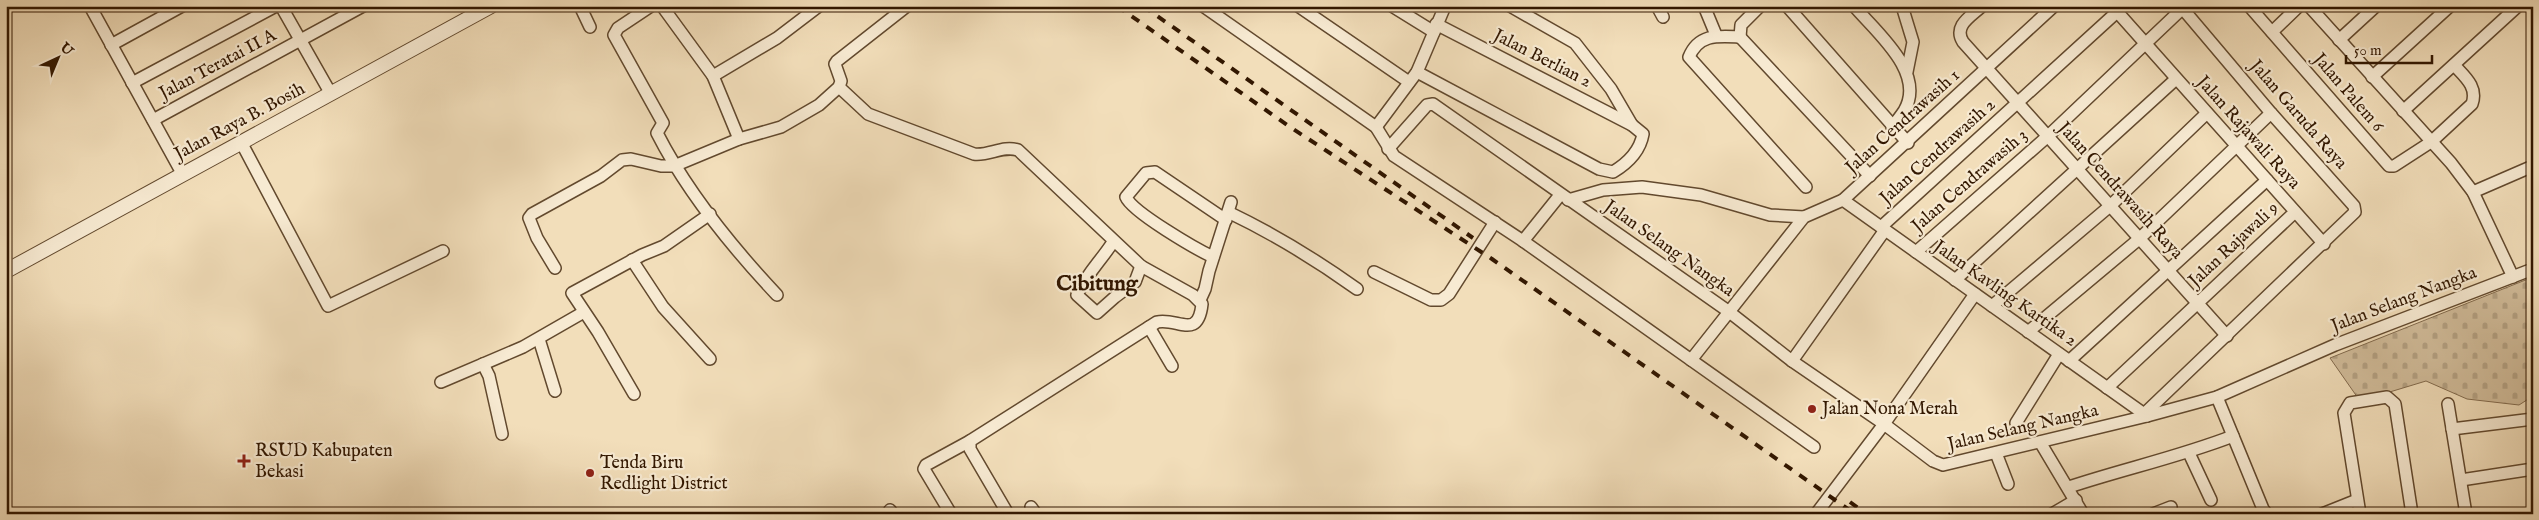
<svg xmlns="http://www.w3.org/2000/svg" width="2539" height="520" font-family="'IM FELL English',serif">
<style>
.cemetery{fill:url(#cemetery-stones);stroke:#826a4d}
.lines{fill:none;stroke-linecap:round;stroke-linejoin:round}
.minor-casing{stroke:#62492e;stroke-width:14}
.tertiary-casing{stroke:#62492e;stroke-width:16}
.minor{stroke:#f7ead2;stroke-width:11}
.tertiary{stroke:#f7ead2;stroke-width:14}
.rail{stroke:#321700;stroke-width:4;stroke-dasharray:9 9;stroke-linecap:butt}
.poi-dot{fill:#8f2418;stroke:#f7ead2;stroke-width:2}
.labels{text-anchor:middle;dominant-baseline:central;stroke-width:4.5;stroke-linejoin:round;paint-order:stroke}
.street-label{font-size:18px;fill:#321700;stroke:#f7ead2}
.poi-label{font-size:18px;fill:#321700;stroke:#f7ead2;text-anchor:start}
.district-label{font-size:22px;font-weight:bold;fill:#321700;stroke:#f7ead2}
</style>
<defs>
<pattern id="cemetery-stones" width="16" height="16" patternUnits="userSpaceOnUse" patternTransform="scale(1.25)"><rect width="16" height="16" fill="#d1bc9a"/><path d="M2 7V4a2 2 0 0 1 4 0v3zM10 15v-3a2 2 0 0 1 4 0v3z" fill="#b4a183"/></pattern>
</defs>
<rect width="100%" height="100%" fill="#f2deba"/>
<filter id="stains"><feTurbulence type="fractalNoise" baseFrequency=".004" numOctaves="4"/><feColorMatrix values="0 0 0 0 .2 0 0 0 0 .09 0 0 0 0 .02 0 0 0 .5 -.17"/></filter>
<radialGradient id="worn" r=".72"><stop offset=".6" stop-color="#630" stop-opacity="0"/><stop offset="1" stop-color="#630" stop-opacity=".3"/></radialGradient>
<path class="cemetery" d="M2533 277V396L2519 405 2467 399 2426 381 2360 401 2330 358Z"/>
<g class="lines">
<defs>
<g id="minor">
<path d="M90 6 182 173"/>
<path d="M281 6 331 94"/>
<path d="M580 6 590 27"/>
<path d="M651 6 618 28 614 35 663 123 657 133C687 192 731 246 777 295"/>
<path d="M662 6 713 76 739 139"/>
<path d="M1203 6 1376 127 1394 156 1523 241 1814 447"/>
<path d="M1298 6 1409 82"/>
<path d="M1392 6 1434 32"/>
<path d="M1510 6 1575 43 1611 89 1632 125"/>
<path d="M1657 6 1663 17"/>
<path d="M1704 6 1716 35"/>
<path d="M1760 6 1741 25 1740 37C1719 36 1699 33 1689 57L1806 187"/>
<path d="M1787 6 1908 143"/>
<path d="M1854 6C1876 32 1927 73 1904 111 1900 117 1896 122 1892 127"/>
<path d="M1902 6 1913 42 1907 72"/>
<path d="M1982 6C1970 17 1953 26 1963 42L2227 336"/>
<path d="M2112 6 2324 244"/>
<path d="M2249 6 2389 166H2394L2431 142 2472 104C2478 87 2465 77 2454 65"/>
<path d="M2309 6 2451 163 2473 192 2513 277"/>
<path d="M2272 32 2299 6"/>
<path d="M1740 37 1870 176"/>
<path d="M2339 40 2376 6"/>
<path d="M111 45 182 6"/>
<path d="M1417 72 1599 169 1613 172C1628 163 1640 151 1643 134L1632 125 1436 24"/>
<path d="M713 76 777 38 819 6"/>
<path d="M2372 77 2450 6"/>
<path d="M132 83 276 6"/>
<path d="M839 87 868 114 974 154C989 156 1003 145 1018 150L1141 266 1193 295 1202 304C1198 341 1177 317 1157 322L970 441V449L1008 514"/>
<path d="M2403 111 2518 6"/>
<path d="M153 120 363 6"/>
<path d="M1376 127 1417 72 1445 6"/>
<path d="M241 142 328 306 443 251"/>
<path d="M1388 149 1427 105 1433 104 1728 311 1792 361 1884 424 1933 461 1943 465 2147 416 2217 397 2335 345 2533 269"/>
<path d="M2473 192 2533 166"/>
<path d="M1568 200 1603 190 1642 187 1701 195 1770 215 1804 217"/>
<path d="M1843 200 2147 416"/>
<path d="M1228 212C1274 234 1315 259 1357 289"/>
<path d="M1881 227 2117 12"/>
<path d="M1523 241 1560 195"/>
<path d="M1113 242C1100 262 1087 273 1077 295L1097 313 1115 297 1135 282 1141 266"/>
<path d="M1916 252 2048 136 2185 6"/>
<path d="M1213 257C1196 249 1132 212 1126 197L1146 173 1155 172 1226 220"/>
<path d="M632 260 663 307 710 359"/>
<path d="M555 268 537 238 529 218 532 214 601 176 622 160 631 159 661 166H674L739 139 781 127 819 105 839 87 841 81 835 64 837 61 907 6"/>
<path d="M1374 272 1431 300H1441L1449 294 1495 222"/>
<path d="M1955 280 2176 79"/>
<path d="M1200 300 1205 289 1209 271 1231 202"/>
<path d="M1992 306 2110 206 2207 113"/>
<path d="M1149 327 1172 366"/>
<path d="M2028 332 2139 239 2271 113"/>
<path d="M539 339 555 391"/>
<path d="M1691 360 1804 217 1843 200 2054 6"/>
<path d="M1792 361 1885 230"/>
<path d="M2069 361 2267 180"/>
<path d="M483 364 489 376 502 434"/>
<path d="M441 382 523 347 584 312"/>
<path d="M2107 388 2295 212"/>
<path d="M634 394 598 332 572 293 642 255 664 246 710 214"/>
<path d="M2217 397 2263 509 2267 514"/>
<path d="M2448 404 2466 514"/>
<path d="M2144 414 2355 212 2354 206 2271 113 2183 9"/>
<path d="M2016 423 2059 354"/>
<path d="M2452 429 2533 419"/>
<path d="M2040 442 2083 514"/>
<path d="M1996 453 2008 484"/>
<path d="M2189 453 2211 500"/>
<path d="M2461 480 2533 469"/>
<path d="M2069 487C2123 469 2179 457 2233 436"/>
<path d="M1031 507 1036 514"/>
<path d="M890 510 893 514"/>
<path d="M951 514 924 469 926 465 970 441"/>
<path d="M1816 514 1884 424 1975 294"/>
<path d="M2052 514 2076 500"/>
<path d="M2153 514 2171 507"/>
<path d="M2322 514 2357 500"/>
<path d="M2360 514 2344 413 2350 403 2387 397 2395 404 2412 514"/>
</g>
<path id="tertiary" d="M6 271 491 6"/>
</defs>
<use href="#minor" class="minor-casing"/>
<use href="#tertiary" class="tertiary-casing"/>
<use href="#minor" class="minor"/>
<use href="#tertiary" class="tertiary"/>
<g class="rail">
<path d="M1117 6 1290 127 1492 259 1855 514"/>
<path d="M1143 6 1473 238"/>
<path d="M1850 502 1866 514"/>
</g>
</g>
<g class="poi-dot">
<circle cx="1812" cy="409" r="5"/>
<path d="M241.5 453.5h5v5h5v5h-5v5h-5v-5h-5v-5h5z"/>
<circle cx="590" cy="473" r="5"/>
</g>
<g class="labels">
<g class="street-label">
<text transform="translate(1542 59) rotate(27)">Jalan Berlian 2</text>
<text transform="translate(218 65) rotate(-28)">Jalan Teratai II A</text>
<text transform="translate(2348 93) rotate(49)">Jalan Palem 6</text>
<text transform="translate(2298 115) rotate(49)">Jalan Garuda Raya</text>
<text transform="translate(240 122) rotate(-28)">Jalan Raya B. Bosih</text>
<text transform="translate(1903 122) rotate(-42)">Jalan Cendrawasih 1</text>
<text transform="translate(2248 133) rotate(48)">Jalan Rajawali Raya</text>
<text transform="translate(1938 152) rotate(-42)">Jalan Cendrawasih 2</text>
<text transform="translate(1970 181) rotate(-41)">Jalan Cendrawasih 3</text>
<text transform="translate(2120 191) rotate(48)">Jalan Cendrawasih Raya</text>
<text transform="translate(2234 245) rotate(-43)">Jalan Rajawali 9</text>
<text transform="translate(1669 249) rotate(35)">Jalan Selang Nangka</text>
<text transform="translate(2005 294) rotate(35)">Jalan Kavling Kartika 2</text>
<text transform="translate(2404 300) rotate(-21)">Jalan Selang Nangka</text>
<text transform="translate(2023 428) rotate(-13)">Jalan Selang Nangka</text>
</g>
<g class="poi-label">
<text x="1822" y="409">Jalan Nona Merah</text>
<text x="255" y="451">RSUD Kabupaten<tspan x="255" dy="21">Bekasi</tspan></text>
<text x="600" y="463">Tenda Biru<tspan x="600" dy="21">Redlight District</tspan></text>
</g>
<g class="district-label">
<text x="1097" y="284">Cibitung</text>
</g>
</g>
<rect width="2539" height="520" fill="none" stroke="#f2deba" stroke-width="25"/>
<rect x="8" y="8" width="2524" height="505" fill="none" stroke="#321700" stroke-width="2.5"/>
<rect x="12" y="12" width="2514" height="495" fill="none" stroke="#321700"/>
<g transform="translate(58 58) rotate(44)" stroke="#f7ead2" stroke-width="4" paint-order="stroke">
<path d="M0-4L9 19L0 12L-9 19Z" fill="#321700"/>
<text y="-8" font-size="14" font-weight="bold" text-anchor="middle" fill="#321700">U</text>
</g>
<path d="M2346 55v8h86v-8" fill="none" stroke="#321700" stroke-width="2.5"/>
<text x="2354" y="55" font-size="15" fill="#321700" stroke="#f7ead2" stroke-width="4" paint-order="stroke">50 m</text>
<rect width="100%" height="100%" filter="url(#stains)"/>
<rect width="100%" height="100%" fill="url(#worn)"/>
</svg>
